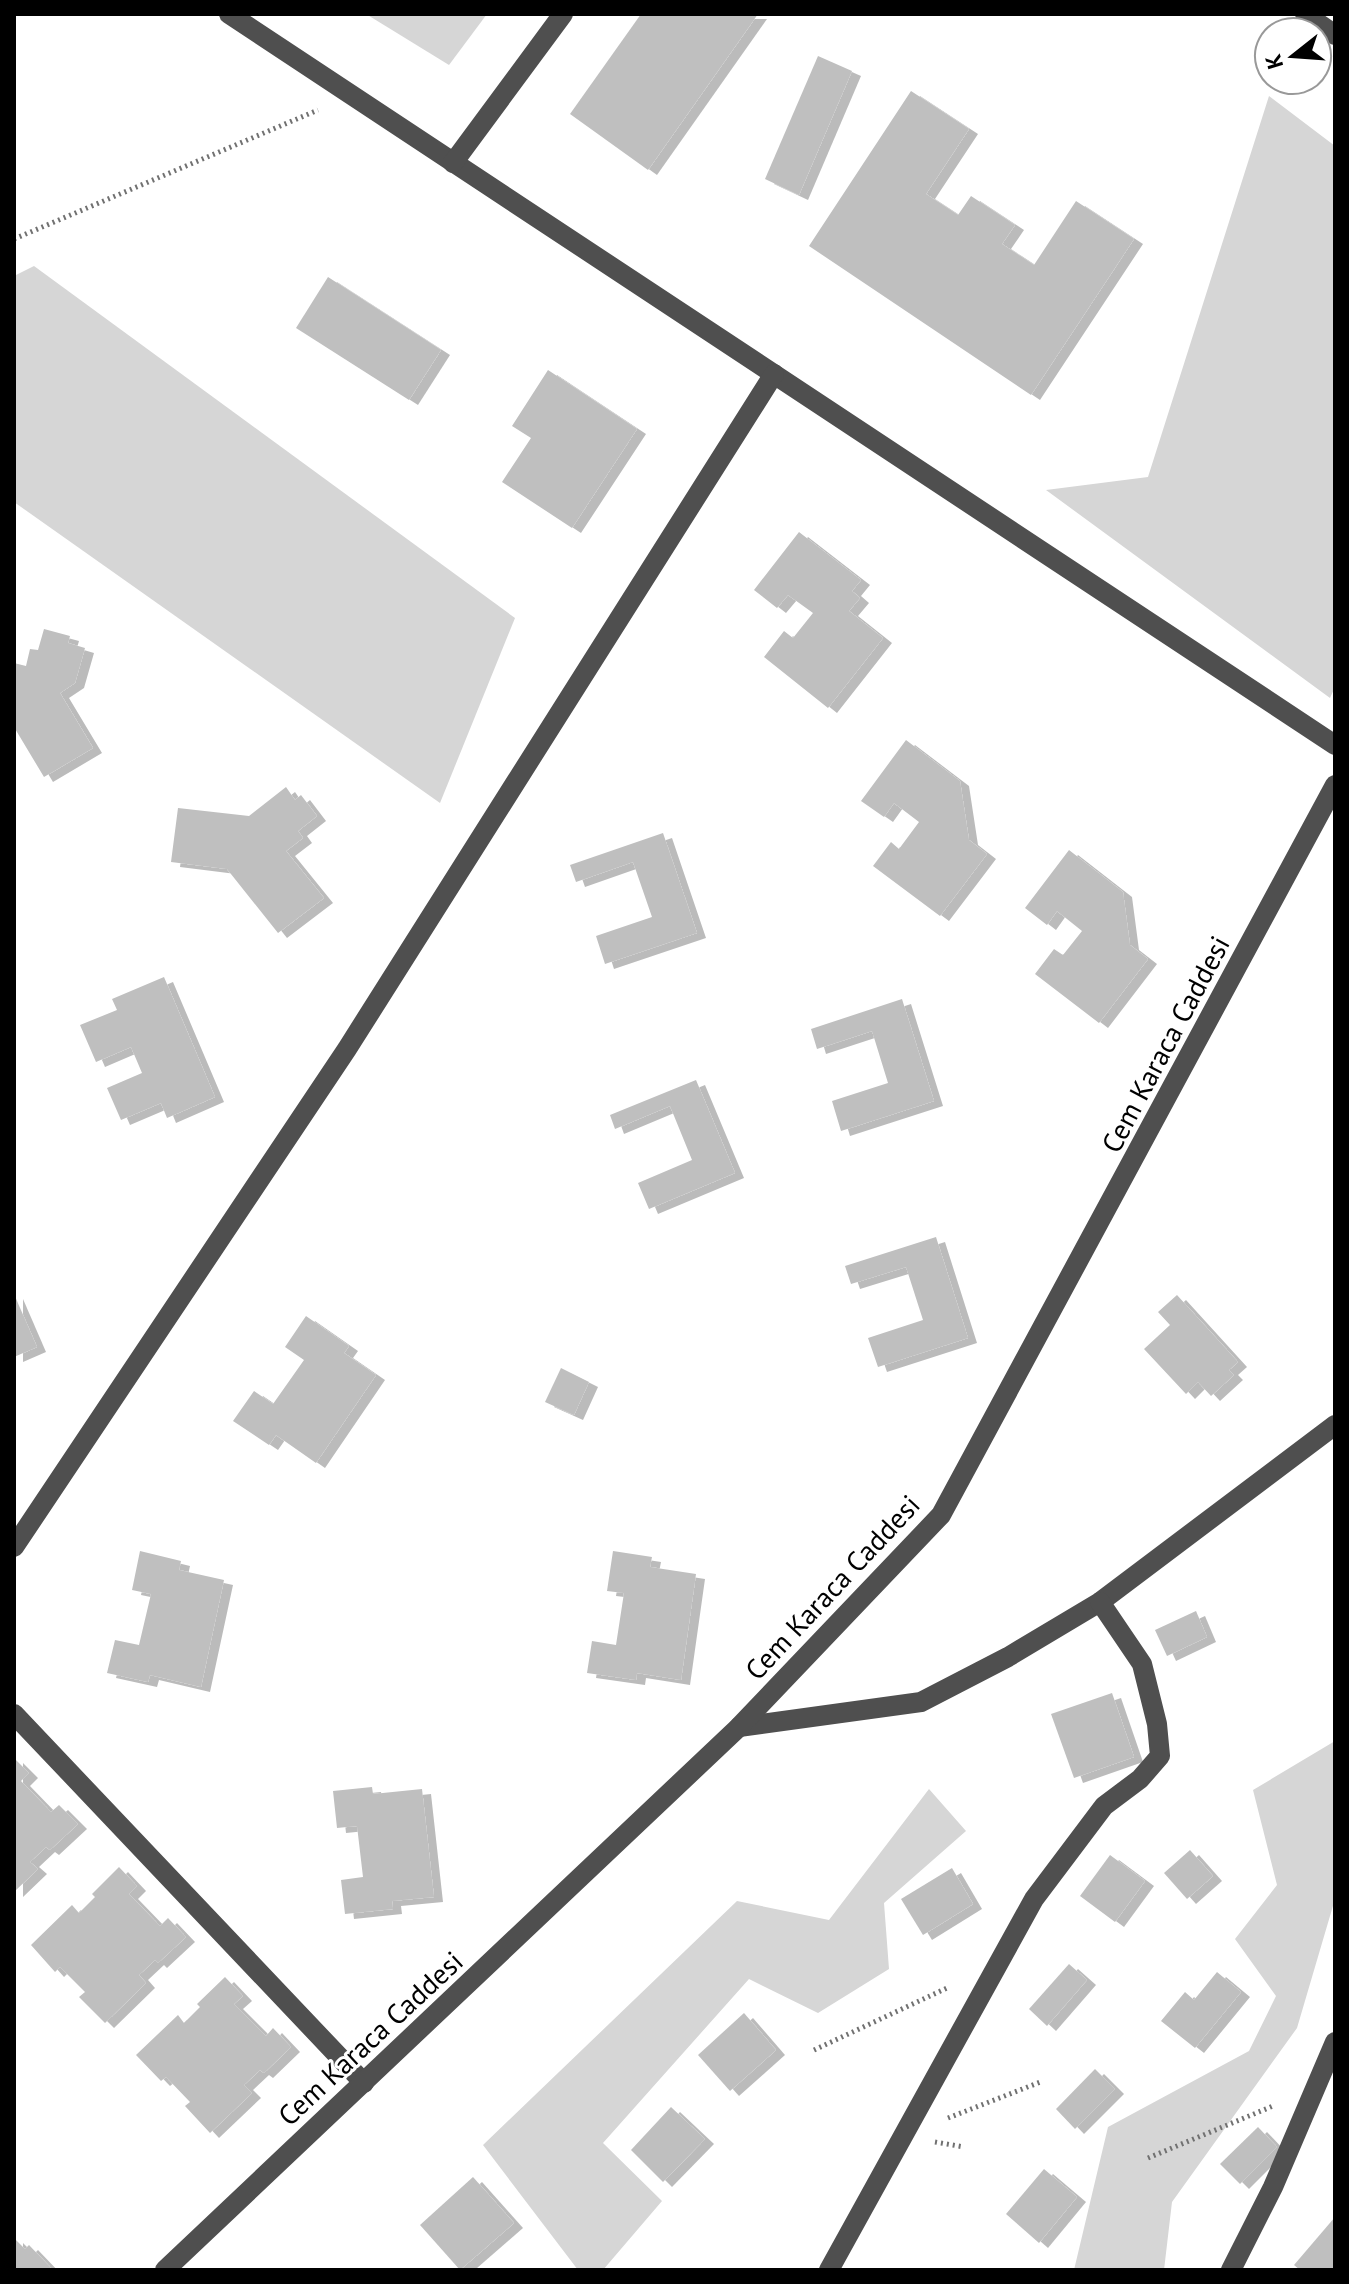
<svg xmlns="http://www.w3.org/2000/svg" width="1349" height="2284" font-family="'PT Sans',sans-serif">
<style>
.green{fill:#d6d6d6}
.building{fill:#bfbfbf;filter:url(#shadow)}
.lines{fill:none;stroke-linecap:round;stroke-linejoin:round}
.path{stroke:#717171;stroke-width:5;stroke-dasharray:2 4;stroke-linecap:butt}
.minor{stroke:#4f4f4f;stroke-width:20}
.labels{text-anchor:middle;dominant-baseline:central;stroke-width:6;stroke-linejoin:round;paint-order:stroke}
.street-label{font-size:28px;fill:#000;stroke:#fff}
</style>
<defs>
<filter id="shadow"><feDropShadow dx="9" dy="5" stdDeviation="0" flood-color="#0004"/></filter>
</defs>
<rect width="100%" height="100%" fill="#fff"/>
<g class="green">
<path d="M366 14H487L449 65Z"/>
<path d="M1269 96 1335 146V687L1330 698 1046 490 1148 477Z"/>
<path d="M34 266 515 618 440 803 14 502V276Z"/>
<path d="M1335 1741V1899L1297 2028 1172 2202 1164 2270H1074L1108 2127 1249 2051 1276 1996 1235 1939 1277 1885 1253 1790Z"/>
<path d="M929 1789 966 1831 884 1903 889 1969 818 2013 749 1979 603 2143 662 2201 603 2270H578L483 2145 737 1901 829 1920Z"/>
</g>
<g class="building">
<path d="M641 14H758L648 170 570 114Z"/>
<path d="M818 56 852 71 799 195 765 179Z"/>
<path d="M911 91 969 129 926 194 958 215 971 196 1015 225 1002 244 1034 265 1076 201 1134 239 1031 395 809 246Z"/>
<path d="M328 277 441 350 409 400 296 328Z"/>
<path d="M548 370 637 429 572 528 502 482 531 438 512 426Z"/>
<path d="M799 532 861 580 852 591 860 598 849 611 883 638 828 708 764 657 784 631 793 638 813 613 788 595 777 608 754 590Z"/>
<path d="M44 629 70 636 68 643 85 648 75 683 60 693 93 748 44 777 14 727V663L26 666 30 649 38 650Z"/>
<path d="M906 740 960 781 969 840 987 854 940 916 873 866 891 842 899 849 919 822 894 803 884 817 861 801Z"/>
<path d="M286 787 295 800 301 795 317 816 298 831 303 838 286 851 324 898 278 933 227 869 171 862 178 808 249 816Z"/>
<path d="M663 833 697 933 605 964 596 936 652 917 633 862 576 882 570 865Z"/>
<path d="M1069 850 1123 892 1130 945 1148 959 1099 1023 1035 974 1054 949 1063 955 1082 931 1057 911 1047 925 1025 908Z"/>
<path d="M164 977 215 1097 167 1118 161 1103 121 1120 107 1088 142 1073 131 1047 96 1062 80 1025 117 1010 112 999Z"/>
<path d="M902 999 934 1101 841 1131 832 1101 888 1083 872 1031 817 1049 811 1029Z"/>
<path d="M696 1080 735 1173 649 1209 638 1183 692 1160 670 1106 615 1129 610 1115Z"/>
<path d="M936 1237 968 1338 878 1367 868 1338 923 1320 906 1267 851 1284 845 1266Z"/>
<path d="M14 1294 37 1347 14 1357Z"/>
<path d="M1177 1295 1238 1362 1229 1370 1234 1375 1211 1396 1198 1382 1186 1394 1144 1349 1170 1325 1158 1312Z"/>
<path d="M306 1316 349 1346 344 1353 376 1375 316 1463 276 1435 269 1445 233 1421 254 1391 273 1404 304 1360 285 1347Z"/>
<path d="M561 1368 589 1382 574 1415 545 1402Z"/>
<path d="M140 1551 181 1561 179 1570 224 1580 201 1687 150 1675 148 1682 107 1673 115 1640 139 1645 151 1594 132 1590Z"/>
<path d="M613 1551 652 1557 650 1567 696 1574 681 1680 637 1673 636 1680 587 1673 592 1641 616 1645 624 1593 607 1591Z"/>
<path d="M1196 1611 1207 1637 1167 1656 1155 1630Z"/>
<path d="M1112 1693 1134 1757 1074 1778 1051 1714Z"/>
<path d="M14 1758 29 1773 21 1781 51 1812 59 1805 78 1824 50 1850 46 1847 30 1862 38 1869 14 1892Z"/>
<path d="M372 1787 373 1794 422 1789 434 1897 392 1901 393 1909 345 1914 341 1880 363 1877 357 1826 337 1828 333 1791Z"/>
<path d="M1190 1850 1213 1876 1187 1899 1164 1873Z"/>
<path d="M1110 1855 1145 1881 1115 1922 1080 1896Z"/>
<path d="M119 1867 137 1886 129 1894 160 1926 168 1918 186 1937 158 1963 155 1960 139 1975 146 1983 105 2023 79 1997 85 1992 60 1967 55 1972 31 1945 72 1905 79 1913 95 1897 92 1894Z"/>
<path d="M952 1868 973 1904 923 1935 901 1899Z"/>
<path d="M1069 1964 1087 1980 1047 2026 1029 2009Z"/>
<path d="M1217 1972 1241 1992 1195 2048 1161 2021 1185 1992 1194 2000Z"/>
<path d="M225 1977 243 1996 234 2004 266 2036 273 2028 291 2047 264 2073 260 2070 244 2085 252 2093 210 2133 185 2106 190 2102 166 2077 161 2081 136 2055 178 2015 184 2023 200 2007 197 2004Z"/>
<path d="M744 2013 776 2050 730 2091 698 2055Z"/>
<path d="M1095 2069 1115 2089 1075 2129 1056 2109Z"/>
<path d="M671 2107 705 2139 663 2182 631 2150Z"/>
<path d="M1258 2127 1277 2147 1240 2184 1220 2164Z"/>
<path d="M1044 2169 1077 2197 1039 2243 1006 2214Z"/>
<path d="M473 2177 514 2223 460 2270 420 2225Z"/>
<path d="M1335 2217V2270H1300L1294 2265Z"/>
<path d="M14 2238 25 2249 29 2245 53 2270H14Z"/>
</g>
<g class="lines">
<g class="path">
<path d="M14 239 318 110"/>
<path d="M814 2050 947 1988"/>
<path d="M948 2118 1043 2081"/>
<path d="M935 2142 964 2147"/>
<path d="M1148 2158 1273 2106"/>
</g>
<g class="minor">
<path d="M229 14 1335 745"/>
<path d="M1305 14 1335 35"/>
<path d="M453 163 563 14"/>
<path d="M14 1547 347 1049 774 374"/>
<path d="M14 1714 364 2083"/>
<path d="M739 1727 921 1702 1008 1657 1100 1602 1335 1425"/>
<path d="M165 2270 739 1727 941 1515 1335 785"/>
<path d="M829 2270 1034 1899 1104 1806 1140 1779 1160 1756 1157 1724 1142 1664 1100 1602"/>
<path d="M1231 2270 1273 2187 1335 2042"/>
</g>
</g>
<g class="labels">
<g class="street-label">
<text transform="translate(1165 1044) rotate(-62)">Cem Karaca Caddesi</text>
<text transform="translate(832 1587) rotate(-47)">Cem Karaca Caddesi</text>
<text transform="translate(370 2038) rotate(-43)">Cem Karaca Caddesi</text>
</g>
</g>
<rect width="1349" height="2284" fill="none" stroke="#000000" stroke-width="32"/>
<g transform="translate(1293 56) rotate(253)"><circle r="38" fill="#ffffff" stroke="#999999" stroke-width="2"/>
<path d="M0-6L14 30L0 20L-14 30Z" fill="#000000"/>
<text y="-12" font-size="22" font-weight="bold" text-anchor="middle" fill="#000000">K</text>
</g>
</svg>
